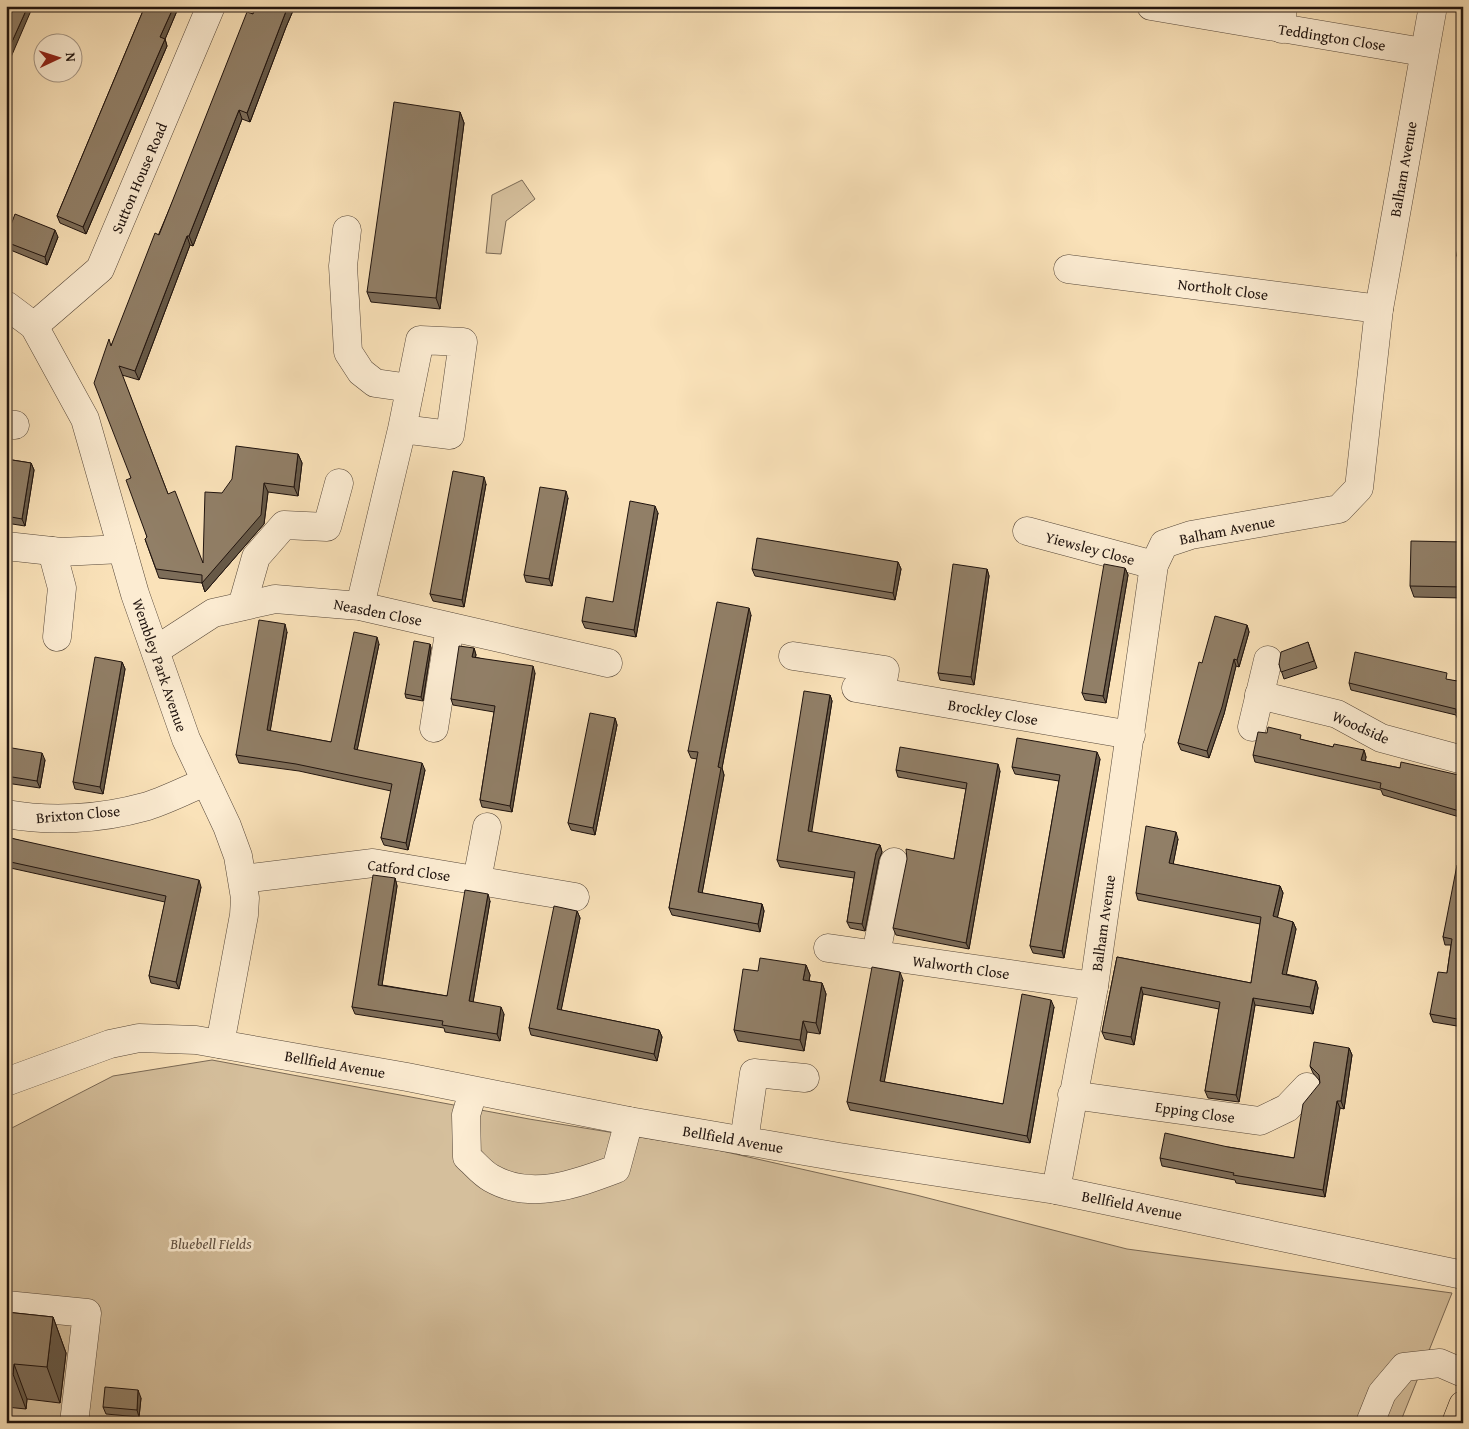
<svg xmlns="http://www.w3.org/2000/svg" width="1469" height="1429" font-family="'Gentium Book Plus',serif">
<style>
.green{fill:#d5bf9c;stroke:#7a6955}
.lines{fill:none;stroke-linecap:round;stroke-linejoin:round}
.minor-casing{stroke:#564739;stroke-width:29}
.major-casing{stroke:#1f130e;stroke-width:29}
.minor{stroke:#fcecd2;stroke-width:28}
.major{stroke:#fae2b9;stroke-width:28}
.wall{fill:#7d6d59;stroke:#1f130e}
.shaded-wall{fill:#665948;stroke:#1f130e}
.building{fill:#917f67;stroke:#1f130e}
.labels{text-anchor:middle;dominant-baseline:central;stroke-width:5;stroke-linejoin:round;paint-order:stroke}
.street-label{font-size:15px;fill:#1f130e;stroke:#fcecd2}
.park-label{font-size:15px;font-style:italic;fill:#5f4f40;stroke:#fcecd2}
</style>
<rect width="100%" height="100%" fill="#fae2b9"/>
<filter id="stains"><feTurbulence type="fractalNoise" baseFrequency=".004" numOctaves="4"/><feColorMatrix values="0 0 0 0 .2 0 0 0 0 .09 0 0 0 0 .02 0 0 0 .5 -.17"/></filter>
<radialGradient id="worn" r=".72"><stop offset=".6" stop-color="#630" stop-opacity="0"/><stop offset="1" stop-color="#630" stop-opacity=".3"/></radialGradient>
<g class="green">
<path d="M522 180 535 199 506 221 501 254 486 253 492 195Z"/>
<path d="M212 1060 529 1119 713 1149 916 1195 1127 1249 1452 1293 1400 1423H6V1131L113 1076Z"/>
</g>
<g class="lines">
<defs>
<g id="minor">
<path d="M1151 6 1423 52"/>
<path d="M1282 29V6"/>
<path d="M347 230 343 266 348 352 361 372 375 383 410 388"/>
<path d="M1068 269 1379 309"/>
<path d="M6 305 34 326 85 419 135 594 186 739 227 826 238 856 245 898 244 915 220 1044"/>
<path d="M34 326 100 269 211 6"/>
<path d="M6 424 15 425"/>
<path d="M1027 531 1154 565"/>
<path d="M6 546 61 552 122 549"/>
<path d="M52 551 62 588 57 637"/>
<path d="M242 606 256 557 284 525 327 527 339 483"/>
<path d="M360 606 402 429 420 340 463 342 450 435 402 429"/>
<path d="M156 650 213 613 275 599 360 606 608 663"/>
<path d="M793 656 885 670 881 692"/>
<path d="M856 688 1131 735"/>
<path d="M1259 695 1337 714 1381 738 1463 760"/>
<path d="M1252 727 1268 660"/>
<path d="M434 728 450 627"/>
<path d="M6 814C51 822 101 819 144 807 165 801 185 790 206 782"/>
<path d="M243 879 373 863 575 897"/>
<path d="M477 880 487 827"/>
<path d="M828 948 1094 986"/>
<path d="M876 954 894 862"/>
<path d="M6 1082 110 1044 139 1038 196 1040 407 1077 629 1121 839 1157 1056 1190 1463 1275"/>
<path d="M473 1092 466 1115 467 1157C475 1164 482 1173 491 1178 531 1201 576 1184 616 1169L629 1121"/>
<path d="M1072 1095 1260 1121 1287 1108 1307 1087"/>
<path d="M744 1141 754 1073 805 1078"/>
<path d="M1056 1190 1094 986 1154 565 1164 544 1191 535 1339 509 1359 488 1379 309 1433 6"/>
<path d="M6 1305 87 1313 74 1423"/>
<path d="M1370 1423 1382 1393 1404 1367 1440 1363 1463 1373"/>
</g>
<path id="major" d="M1456 1423 1463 1405"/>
</defs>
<use href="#minor" class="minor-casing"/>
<use href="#major" class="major-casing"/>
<use href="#minor" class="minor"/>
<use href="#major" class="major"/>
</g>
<g class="wall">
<path d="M145 6H179L165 39 167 46 86 234 60 223 57 216Z"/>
<path d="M256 6H295L286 27 250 122 242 119 193 246 190 245 139 380 122 375 168 494 203 563 222 493 298 454 302 463 298 496 268 492 264 524 205 592 202 583 159 578 145 539 147 537 131 478 111 346Z"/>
<path d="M460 112 464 123 440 309 371 302 367 292Z"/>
<path d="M1463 193V263H1459L1457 256Z"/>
<path d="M58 237 47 265 8 249 6 246V238Z"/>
<path d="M6 366 9 372 6 373Z"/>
<path d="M6 459 31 463 34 470 25 526 6 523Z"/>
<path d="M486 484 464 607 433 601 430 594Z"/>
<path d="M568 498 552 586 526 582 524 575Z"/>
<path d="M658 513 636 637 585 628 582 621 613 602Z"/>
<path d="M1463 542V598L1414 597 1410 586Z"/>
<path d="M898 562 901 569 895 600 755 576 752 569Z"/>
<path d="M1125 568 1128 575 1106 703 1085 700 1082 693Z"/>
<path d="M987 569 989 576 974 685 940 680 938 673Z"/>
<path d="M751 615 722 768 724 775 702 893 762 904 764 911 760 932 672 915 669 908 697 759 691 758 688 751Z"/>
<path d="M1247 625 1249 632 1239 667 1236 666 1224 714 1209 758 1181 750 1178 743 1202 663Z"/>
<path d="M287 632 270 731 331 742 379 644 357 750 425 770 408 850 384 845 381 838 391 791 299 771 239 763 236 755Z"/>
<path d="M1308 642 1317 668 1284 679 1279 664Z"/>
<path d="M430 644 431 648 423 701 406 698 405 694Z"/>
<path d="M474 648 476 655 475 657 535 673 512 812 482 807 480 800 494 712 453 705 451 699Z"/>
<path d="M122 662 125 669 103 794 75 789 73 782Z"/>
<path d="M1449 680 1463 682V721L1458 720 1456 715 1351 690 1349 683Z"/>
<path d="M830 695 832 701 811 832 880 845 882 852 879 859 865 931 850 928 847 922 854 878 780 867 777 860Z"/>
<path d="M615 718 617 725 595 835 571 830 568 823Z"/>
<path d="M1303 740 1333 747 1364 750 1366 757 1365 761 1400 768 1463 776V818L1383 795 1381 790 1255 762 1253 755Z"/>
<path d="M6 747 45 760 40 788 6 783Z"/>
<path d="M1100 759 1064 958 1033 953 1030 946 1059 781 1015 774 1012 767Z"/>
<path d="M896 770 1000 771 969 949 896 935 893 928 954 859 966 789 898 777Z"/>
<path d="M6 837 201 887 179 989 151 983 149 976 165 902 6 867Z"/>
<path d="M1178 839 1173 864 1280 886 1283 893 1277 918 1293 922 1296 929 1286 974 1316 981 1318 988 1313 1014 1255 1005 1239 1102 1208 1098 1205 1091 1219 1009 1143 994 1134 1045 1105 1039 1102 1032 1117 957 1251 983 1260 924 1138 900 1136 893Z"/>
<path d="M1463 866V1027L1433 1022 1430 1014 1447 973 1451 945H1445L1443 937Z"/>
<path d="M395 878 397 886 382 985 447 996 490 901 473 1002 504 1014 500 1041 445 1032 444 1028 355 1014 352 1007Z"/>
<path d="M577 911 580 918 561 1010 659 1030 662 1037 657 1061 531 1035 529 1028Z"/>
<path d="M806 965 810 975 809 981 822 983 826 994 820 1034 807 1032 804 1051 738 1041 734 1030 758 971Z"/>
<path d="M903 980 884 1082 1003 1104 1054 1007 1030 1143 850 1110 847 1102Z"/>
<path d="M1349 1048 1352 1055 1344 1109 1340 1108 1325 1197 1236 1183 1235 1180 1162 1166 1160 1158 1228 1147 1294 1158 1320 1083 1319 1080 1313 1073 1310 1066Z"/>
<path d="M6 1312 53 1317 66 1353 60 1403 27 1399 26 1409 6 1407Z"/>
<path d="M141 1398 139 1417 106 1414 103 1407Z"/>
</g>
<g class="shaded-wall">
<path d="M28 6H33L8 64 9 67 6 74V55Z"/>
<path d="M174 6H179L163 44 160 37Z"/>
<path d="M288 6H295L286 27 250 122 247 113Z"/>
<path d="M165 39 167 46 86 234 83 227Z"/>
<path d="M239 110 242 119 193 246 189 236Z"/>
<path d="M460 112 464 123 440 309 436 298Z"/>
<path d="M55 230 58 237 47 265 45 257Z"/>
<path d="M187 236 190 245 139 380 135 371Z"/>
<path d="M298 454 302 463 298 496 294 487Z"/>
<path d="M31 463 34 470 25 526 22 519Z"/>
<path d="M484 477 486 484 464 607 462 600Z"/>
<path d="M264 483 268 492 264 524 205 592 202 583Z"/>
<path d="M566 491 568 498 552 586 549 579Z"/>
<path d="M655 506 658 513 636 637 634 630Z"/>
<path d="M898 562 901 569 895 600 893 593Z"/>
<path d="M1125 568 1128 575 1106 703 1103 696Z"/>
<path d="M987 569 989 576 974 685 971 677Z"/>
<path d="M749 608 751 615 722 768 724 775 701 899 698 892 718 767Z"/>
<path d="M285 624 287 632 269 738 267 730Z"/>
<path d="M1247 625 1249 632 1239 667 1237 660Z"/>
<path d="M377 637 379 644 356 756 354 749Z"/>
<path d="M430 644 431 648 423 701 421 697Z"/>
<path d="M474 648 476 655 474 663 472 657Z"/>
<path d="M1234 659 1236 666 1224 714 1209 758 1207 751Z"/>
<path d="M122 662 125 669 103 794 100 787Z"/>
<path d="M533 666 535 673 512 812 510 806Z"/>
<path d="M830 695 832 701 811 837 808 831Z"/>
<path d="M615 718 617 725 595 835 593 828Z"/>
<path d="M1364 750 1366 757 1364 768 1361 760Z"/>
<path d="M1097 752 1100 759 1064 958 1062 951Z"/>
<path d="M42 753 45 760 40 788 37 781Z"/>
<path d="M422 763 425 770 408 850 406 843Z"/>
<path d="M998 764 1000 771 969 949 966 943Z"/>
<path d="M1176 832 1178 839 1172 870 1169 863Z"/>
<path d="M880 845 882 852 879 859 865 931 862 924 876 853Z"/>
<path d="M395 878 397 886 381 992 378 985Z"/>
<path d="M199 880 201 887 179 989 176 982Z"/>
<path d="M1280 886 1283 893 1276 924 1273 916Z"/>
<path d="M488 894 490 901 472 1008 469 1001Z"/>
<path d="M762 904 764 911 760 932 758 924Z"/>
<path d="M577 911 580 918 560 1016 557 1009Z"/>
<path d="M1293 922 1296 929 1285 981 1282 974Z"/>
<path d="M806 965 810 975 807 991 803 980Z"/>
<path d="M900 972 903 980 883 1089 880 1081Z"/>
<path d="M1316 981 1318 988 1313 1014 1310 1007Z"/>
<path d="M822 983 826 994 820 1034 816 1023Z"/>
<path d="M1141 987 1143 994 1134 1045 1131 1037Z"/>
<path d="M1253 998 1255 1005 1239 1102 1236 1095Z"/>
<path d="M7 1000 10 1007 6 1023V1004Z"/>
<path d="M1051 1000 1054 1007 1030 1143 1027 1136Z"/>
<path d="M501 1007 504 1014 500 1041 497 1034Z"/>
<path d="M803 1021 807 1032 804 1051 800 1040Z"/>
<path d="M659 1030 662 1037 657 1061 654 1054Z"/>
<path d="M1349 1048 1352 1055 1344 1109 1341 1101Z"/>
<path d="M1337 1101 1340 1108 1325 1197 1323 1190Z"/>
<path d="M53 1317 66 1353 60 1403 47 1367Z"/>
<path d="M14 1364 27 1399 26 1409 13 1374Z"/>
<path d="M138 1390 141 1398 139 1417 137 1410Z"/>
</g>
<g class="building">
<path d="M6 6H28L6 55Z"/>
<path d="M145 6H174L160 37 165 39 83 227 57 216Z"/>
<path d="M256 6H288L247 113 239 110 189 236H187L135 371 119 366 168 494 175 491 203 563 205 492 222 493 232 479 236 446 298 454 294 487 264 483 261 515 202 583V575L156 569 145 539 147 537 126 480 131 478 94 383 109 339 111 346 155 233 159 235 247 12 253 14Z"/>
<path d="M394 102 460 112 436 298 367 292Z"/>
<path d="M1463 193V256H1457Z"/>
<path d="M15 214 55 230 45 257 6 242V238Z"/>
<path d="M6 459 31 463 22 519 6 516Z"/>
<path d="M453 471 484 477 462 600 430 594Z"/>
<path d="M540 487 566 491 549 579 524 575Z"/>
<path d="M630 501 655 506 634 630 582 621 586 597 613 602Z"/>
<path d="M757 538 898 562 893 593 752 569Z"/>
<path d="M1411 541 1463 542V587L1410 586Z"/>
<path d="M953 564 987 569 971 677 938 673Z"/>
<path d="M1104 564 1125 568 1103 696 1082 693Z"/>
<path d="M717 602 749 608 718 767 721 768 698 892 762 904 758 924 669 908 698 752 688 751Z"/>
<path d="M1215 616 1247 625 1237 660 1234 659 1222 707 1207 751 1178 743 1199 662 1202 663Z"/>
<path d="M259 620 285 624 267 730 331 742 354 632 377 637 354 749 422 763 406 843 381 838 392 784 296 764 236 755Z"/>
<path d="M414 641 430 644 421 697 405 694Z"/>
<path d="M1308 642 1314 661 1281 672 1279 664 1281 652Z"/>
<path d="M459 646 474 648 472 657 533 666 510 806 480 800 495 706 451 699Z"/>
<path d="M1355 652 1447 673 1446 679 1463 682V714L1456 713V709L1349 683Z"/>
<path d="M95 657 122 662 100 787 73 782Z"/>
<path d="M804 691 830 695 808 831 880 845 876 853 862 924 847 922 855 872 777 860Z"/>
<path d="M590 713 615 718 593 828 568 823Z"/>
<path d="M1268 727 1301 735 1300 739 1333 747 1334 744 1364 750 1361 760 1400 768 1401 762 1463 776V812L1380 788 1381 783 1253 755 1258 732 1267 733Z"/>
<path d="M1017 738 1097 752 1062 951 1030 946 1060 775 1012 767Z"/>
<path d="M6 747 42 753 37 781 6 776Z"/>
<path d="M900 747 998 764 966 943 893 928 907 859 906 849 954 859 967 783 896 770Z"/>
<path d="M1146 826 1176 832 1169 863 1280 886 1273 916 1293 922 1282 974 1316 981 1310 1007 1253 998 1236 1095 1205 1091 1220 1002 1141 987 1131 1037 1102 1032 1117 957 1251 983 1261 917 1136 893Z"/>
<path d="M6 837 199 880 176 982 149 976 166 896 6 861Z"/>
<path d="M1457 865 1463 866V1020L1430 1014 1438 972 1447 973 1452 939 1443 937Z"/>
<path d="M373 875 395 878 378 985 447 996 465 890 488 894 469 1001 501 1007 497 1034 442 1025 443 1021 352 1007Z"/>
<path d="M554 906 577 911 557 1009 659 1030 654 1054 529 1028Z"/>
<path d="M760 958 806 965 803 980 822 983 816 1023 803 1021 800 1040 734 1030 743 969 758 971Z"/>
<path d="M872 967 900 972 880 1081 1003 1104 1022 994 1051 1000 1027 1136 847 1102Z"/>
<path d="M1314 1042 1349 1048 1341 1101H1337L1323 1190 1233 1175 1234 1173 1160 1158 1165 1133 1228 1147 1294 1158 1303 1104 1320 1083 1319 1075 1310 1066Z"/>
<path d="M6 1312 53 1317 47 1367 14 1364 13 1374 6 1373Z"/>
<path d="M105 1387 138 1390 137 1410 103 1407Z"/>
</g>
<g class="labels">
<g class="street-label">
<text transform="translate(1332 37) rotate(9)">Teddington Close</text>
<text transform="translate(1403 169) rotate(-80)">Balham Avenue</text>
<text transform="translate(139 178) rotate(-67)">Sutton House Road</text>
<text transform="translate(1223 289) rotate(7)">Northolt Close</text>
<text transform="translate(1227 530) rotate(-11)">Balham Avenue</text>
<text transform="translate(1090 548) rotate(15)">Yiewsley Close</text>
<text transform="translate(378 612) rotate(11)">Neasden Close</text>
<text transform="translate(160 665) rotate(71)">Wembley Park Avenue</text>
<text transform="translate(993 712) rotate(10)">Brockley Close</text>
<text transform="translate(1361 727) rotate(24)">Woodside</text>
<text transform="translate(78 814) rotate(-5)">Brixton Close</text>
<text transform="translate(409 870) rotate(8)">Catford Close</text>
<text transform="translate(1103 923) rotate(-82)">Balham Avenue</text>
<text transform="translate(961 967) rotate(8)">Walworth Close</text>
<text transform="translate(335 1064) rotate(10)">Bellfield Avenue</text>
<text transform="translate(1195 1112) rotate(8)">Epping Close</text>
<text transform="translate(733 1139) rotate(10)">Bellfield Avenue</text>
<text transform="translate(1132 1205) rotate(11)">Bellfield Avenue</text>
</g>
<g class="park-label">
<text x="211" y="1243">Bluebell Fields</text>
</g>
</g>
<rect width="1469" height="1429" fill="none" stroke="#fae2b9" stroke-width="25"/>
<rect x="8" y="8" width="1454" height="1414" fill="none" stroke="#1f130e" stroke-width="2.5"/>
<rect x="12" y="12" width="1444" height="1404" fill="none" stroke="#1f130e"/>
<g transform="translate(58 58) rotate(86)"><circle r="24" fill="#fcecd2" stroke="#a49584"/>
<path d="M0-4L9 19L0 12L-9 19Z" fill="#8f2418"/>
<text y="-8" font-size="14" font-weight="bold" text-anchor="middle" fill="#1f130e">N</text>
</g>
<rect width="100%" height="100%" filter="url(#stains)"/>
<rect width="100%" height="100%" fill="url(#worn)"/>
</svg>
